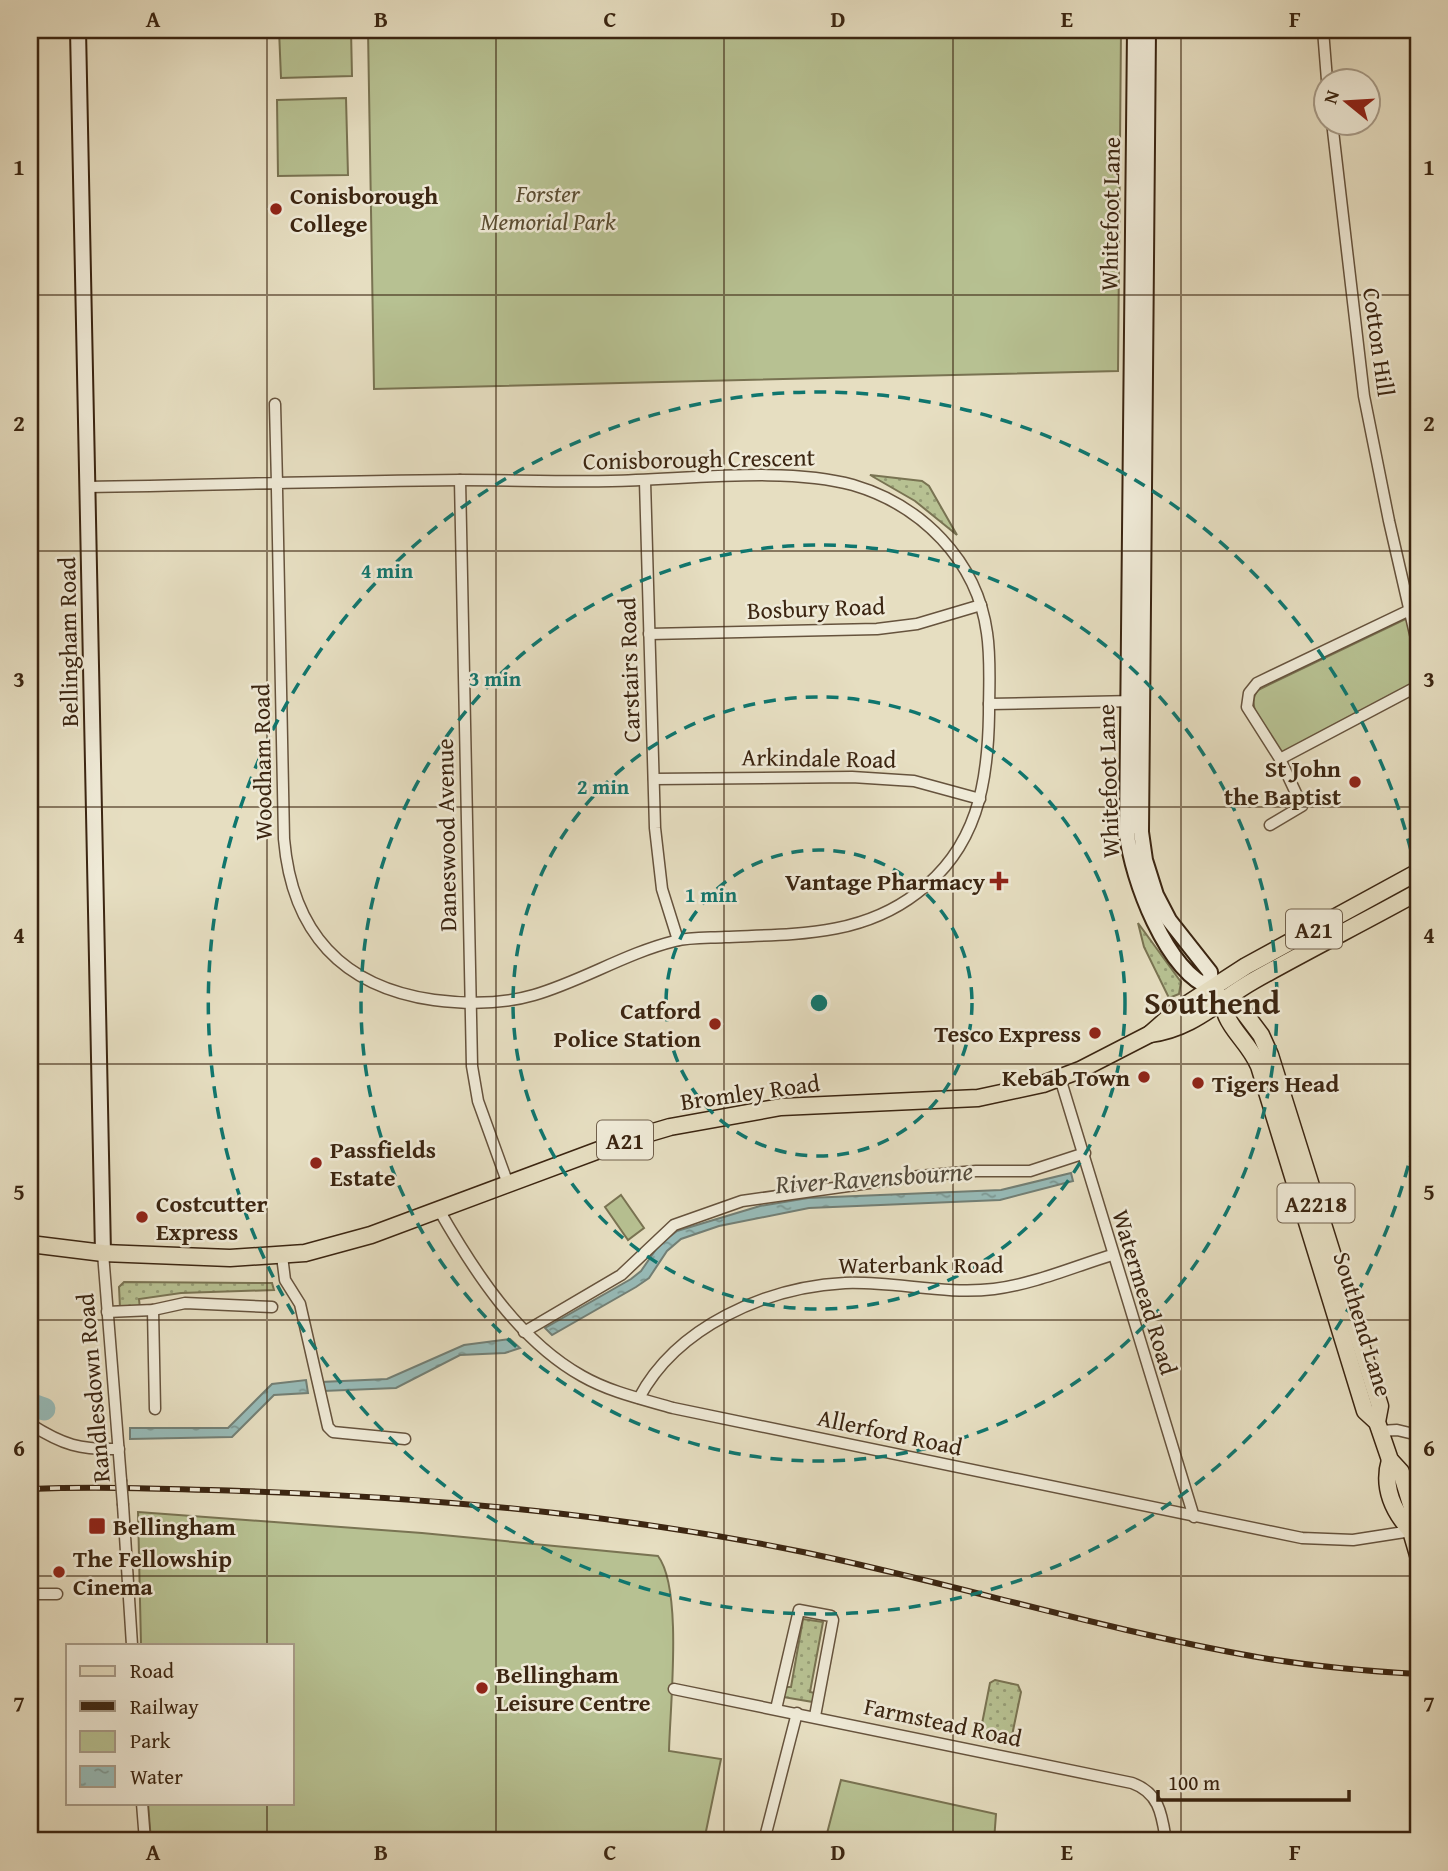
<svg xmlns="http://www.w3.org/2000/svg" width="1448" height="1871" font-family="'Gentium Book Plus',serif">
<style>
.grass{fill:url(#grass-dots);stroke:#797352;stroke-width:2}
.green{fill:#b7c192;stroke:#797352;stroke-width:2}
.water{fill:url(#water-ripples);stroke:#727f75;stroke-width:2}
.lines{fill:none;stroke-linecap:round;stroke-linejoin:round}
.river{stroke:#97bbb8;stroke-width:23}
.street-casing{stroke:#66533d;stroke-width:13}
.secondary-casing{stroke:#3b2511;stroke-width:18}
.primary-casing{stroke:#3b2511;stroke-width:19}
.street{stroke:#efead7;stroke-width:10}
.secondary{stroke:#efead7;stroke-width:14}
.primary{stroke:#e6dec1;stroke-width:16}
.rail-casing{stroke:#3b2511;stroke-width:6}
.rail{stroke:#efead7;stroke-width:3.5;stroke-dasharray:10;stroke-linecap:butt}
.street-bridge-casing{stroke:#66533d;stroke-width:13;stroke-linecap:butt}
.street-bridge{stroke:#efead7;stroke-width:10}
.grid{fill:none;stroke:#3b2511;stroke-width:2;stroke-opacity:0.55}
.ring{fill:none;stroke:#0f766e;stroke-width:3.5;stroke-dasharray:12 9}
.poi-dot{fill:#8f2418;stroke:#efead7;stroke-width:2.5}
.labels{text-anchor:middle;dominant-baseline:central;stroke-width:5;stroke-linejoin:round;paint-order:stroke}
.shield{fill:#efead7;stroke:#71604c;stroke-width:2}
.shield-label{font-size:23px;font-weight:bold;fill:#3b2511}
.park-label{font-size:24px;font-style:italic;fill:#5a4c31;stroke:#efead7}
.poi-label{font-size:24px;font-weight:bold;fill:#3b2511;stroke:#efead7;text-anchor:start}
.street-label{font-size:24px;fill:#3b2511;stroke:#efead7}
.water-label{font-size:26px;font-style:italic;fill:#524a3b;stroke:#efead7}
.district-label{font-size:32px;font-weight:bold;fill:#3b2511;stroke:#efead7}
.centre{fill:#0f766e;stroke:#efead7;stroke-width:3.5}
.ring-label{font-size:21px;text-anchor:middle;font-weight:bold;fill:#0f766e;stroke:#efead7;stroke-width:5;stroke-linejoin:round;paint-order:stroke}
.neatline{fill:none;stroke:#3b2511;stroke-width:2.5}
.grid-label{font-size:23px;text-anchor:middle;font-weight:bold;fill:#3b2511}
</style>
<defs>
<pattern id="grass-dots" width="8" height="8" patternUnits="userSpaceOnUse" patternTransform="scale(1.75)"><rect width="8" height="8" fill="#b7c192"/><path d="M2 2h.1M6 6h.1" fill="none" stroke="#969d76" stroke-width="1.8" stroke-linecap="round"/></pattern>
<pattern id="water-ripples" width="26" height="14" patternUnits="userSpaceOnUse" patternTransform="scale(1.75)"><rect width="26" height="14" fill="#97bbb8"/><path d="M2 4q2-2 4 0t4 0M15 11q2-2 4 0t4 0" fill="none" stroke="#7c9894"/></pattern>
</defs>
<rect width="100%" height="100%" fill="#e6dec1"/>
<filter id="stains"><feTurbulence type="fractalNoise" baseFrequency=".00286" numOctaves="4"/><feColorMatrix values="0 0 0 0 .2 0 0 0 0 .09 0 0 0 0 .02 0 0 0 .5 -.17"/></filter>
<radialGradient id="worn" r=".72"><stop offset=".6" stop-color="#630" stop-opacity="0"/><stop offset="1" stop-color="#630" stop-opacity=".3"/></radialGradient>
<g class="grass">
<path d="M870 475 922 481 929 486 957 535 915 501Z"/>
<path d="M1138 923 1181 982 1179 994 1169 998 1144 947Z"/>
<path d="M124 1282 272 1283 274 1290 181 1293 139 1299 140 1309 120 1308 119 1287Z"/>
<path d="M803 1619 823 1622 810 1692 815 1693 813 1702 783 1697 784 1687H791Z"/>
<path d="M995 1680 1018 1685 1021 1692 1010 1745 979 1739 990 1683Z"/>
</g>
<g class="green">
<path d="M279 30H351L352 76 281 78Z"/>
<path d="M368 30H1121L1118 371 374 389Z"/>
<path d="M346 98 348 175 278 176 277 100Z"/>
<path d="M1418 613V681L1284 753 1279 751C1270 735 1243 707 1258 690Z"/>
<path d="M621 1195 644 1228 628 1240 605 1207Z"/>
<path d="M138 1512 422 1533 658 1556C683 1589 670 1706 669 1751L721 1759 705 1836 725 1841H151L148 1803H292V1645H141Z"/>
<path d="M841 1780 996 1814 994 1841H825Z"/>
</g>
<g class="water">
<path d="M1071 1173 1073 1181 1000 1200 809 1208 719 1226 681 1239 667 1251 649 1278 636 1287 552 1335 545 1328 631 1279 641 1271 659 1245 677 1231 760 1206 808 1198 1001 1190Z"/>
<path d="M510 1339 520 1348 505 1353 460 1355 396 1388 323 1391 321 1382 387 1379 464 1345Z"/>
<path d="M306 1380 308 1393 274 1395 232 1437 130 1439V1428H228L272 1384Z"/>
</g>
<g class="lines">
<path class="river" d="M30 1404 44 1409"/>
<defs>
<g id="street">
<path d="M1323 30 1327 80"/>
<path d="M1332 122 1364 396 1389 521 1418 647"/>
<path d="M460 480 472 1066 478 1101 508 1184"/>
<path d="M645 481 655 828 662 889 678 940"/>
<path d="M87 487C212 485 336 481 460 480 511 480 561 482 611 481 682 480 786 466 853 485 921 505 977 560 987 633 991 659 989 687 989 714 988 784 977 848 917 893 860 937 793 934 725 937 709 938 690 937 675 941 626 953 582 981 534 995 503 1004 465 1004 434 1000 342 987 292 932 284 839L277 490V484L275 404"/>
<path d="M1418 606 1257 683 1249 693 1247 707 1280 759 1418 686"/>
<path d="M649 634 877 629 917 624 981 605"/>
<path d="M989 704 1135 701"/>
<path d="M654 779 852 777 914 781 980 799"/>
<path d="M1270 825 1302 806 1280 759"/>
<path d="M1060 1078 1194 1517"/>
<path d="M439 1210C474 1271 518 1340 582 1376 610 1392 642 1399 673 1408L1302 1538 1353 1540 1411 1531"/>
<path d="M103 1253 121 1480"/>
<path d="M282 1256 285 1280 300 1304 328 1427 333 1432 405 1439"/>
<path d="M153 1310 155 1409"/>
<path d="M107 1312 153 1310 185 1303 272 1307"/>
<path d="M524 1332 621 1275 674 1225 742 1201 919 1176 976 1171H1030L1085 1153"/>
<path d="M639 1398C677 1326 767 1287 845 1283 894 1281 944 1295 994 1289 1034 1284 1073 1267 1112 1255"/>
<path d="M30 1424C63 1445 80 1450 119 1449"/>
<path d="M1380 1431 1397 1430 1418 1435"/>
<path d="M123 1505 132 1645"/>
<path d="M30 1594H57"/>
<path d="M674 1689 1132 1783C1160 1793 1162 1816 1166 1841"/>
<path d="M776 1709 799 1610 831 1616 833 1620 815 1716"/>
<path d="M142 1803 145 1841"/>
<path d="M764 1841 797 1713"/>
</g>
<g id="secondary">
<path d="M78 30 103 1253"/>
<path d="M1135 30 1127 834C1132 879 1166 971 1211 988L1210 972 1169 920 1156 895 1145 860 1141 832 1148 30"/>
</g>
<g id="primary">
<path d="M1219 996C1226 1003 1223 1009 1227 1017 1234 1033 1250 1045 1259 1066L1365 1411 1377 1422"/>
<path d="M1224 1002 1237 1003 1261 1035 1270 1055 1380 1406 1377 1422 1390 1460 1401 1472 1413 1511 1411 1531 1418 1555"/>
<path d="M1150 1034C1192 1029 1218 1001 1253 981 1308 950 1364 922 1418 892"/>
<path d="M30 1244 103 1253 230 1258 305 1253 371 1235 626 1140 670 1127 781 1107 978 1098 1043 1084 1080 1070 1150 1034 1175 1012 1246 966 1418 872"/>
<path d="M1390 1460C1382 1487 1393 1511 1411 1531"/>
</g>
</defs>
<use href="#street" class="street-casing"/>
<use href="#secondary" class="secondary-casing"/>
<use href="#primary" class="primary-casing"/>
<use href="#street" class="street"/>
<use href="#secondary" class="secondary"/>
<use href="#primary" class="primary"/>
<defs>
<path id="rail" d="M30 1489C101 1486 171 1489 242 1491 429 1497 618 1514 803 1552 955 1584 1104 1630 1257 1657 1310 1666 1364 1671 1418 1674"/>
</defs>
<use href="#rail" class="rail-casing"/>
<use href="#rail" class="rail"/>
<defs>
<path id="street-bridge" d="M121 1480 123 1505"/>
</defs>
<use href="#street-bridge" class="street-bridge-casing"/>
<use href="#street-bridge" class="street-bridge"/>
</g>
<path class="grid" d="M267 30V1645M496 30V1841M724 30V1841M953 30V1841M1181 30V1841M30 295H1418M30 551H1418M30 807H1418M30 1064H1418M30 1320H1418M30 1576H1418M267 1803V1841"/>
<g class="ring">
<circle cx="819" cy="1003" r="153"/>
<circle cx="819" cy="1003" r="306"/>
<circle cx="819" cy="1003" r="458"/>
<path d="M1418 1125A611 611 0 1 1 1418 881"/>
</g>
<g class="poi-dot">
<circle cx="276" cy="209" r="7"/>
<circle cx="1355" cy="782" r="7"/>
<path d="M995.5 870.5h7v7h7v7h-7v7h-7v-7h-7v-7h7z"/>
<circle cx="715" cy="1024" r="7"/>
<circle cx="1095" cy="1033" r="7"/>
<circle cx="1144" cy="1077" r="7"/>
<circle cx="1198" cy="1083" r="7"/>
<circle cx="316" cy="1163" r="7"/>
<circle cx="142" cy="1217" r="7"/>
<rect x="88" y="1517" width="18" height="18" rx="3.5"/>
<circle cx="59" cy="1572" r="7"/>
<circle cx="482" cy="1688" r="7"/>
</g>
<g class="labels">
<g class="shield">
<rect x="1286" y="909.5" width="56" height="39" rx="5"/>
<rect x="597" y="1120.5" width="56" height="39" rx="5"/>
<rect x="1277.5" y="1183.5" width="77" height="39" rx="5"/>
</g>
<g class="shield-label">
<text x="1314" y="929">A21</text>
<text x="625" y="1140">A21</text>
<text x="1316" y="1203">A2218</text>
</g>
<g class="park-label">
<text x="548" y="193">Forster<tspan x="548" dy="28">Memorial Park</tspan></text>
</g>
<g class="poi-label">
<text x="290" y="195">Conisborough<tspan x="290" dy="28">College</tspan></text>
<text x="1341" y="768" text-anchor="end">St John<tspan x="1341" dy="28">the Baptist</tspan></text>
<text x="985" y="881" text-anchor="end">Vantage Pharmacy</text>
<text x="701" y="1010" text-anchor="end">Catford<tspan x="701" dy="28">Police Station</tspan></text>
<text x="1081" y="1033" text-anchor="end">Tesco Express</text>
<text x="1130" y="1077" text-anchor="end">Kebab Town</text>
<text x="1212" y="1083">Tigers Head</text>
<text x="330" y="1149">Passfields<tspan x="330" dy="28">Estate</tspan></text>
<text x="156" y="1203">Costcutter<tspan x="156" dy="28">Express</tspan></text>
<text x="113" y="1526">Bellingham</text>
<text x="73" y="1558">The Fellowship<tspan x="73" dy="28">Cinema</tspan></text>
<text x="496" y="1674">Bellingham<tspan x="496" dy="28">Leisure Centre</tspan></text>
</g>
<g class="street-label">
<text transform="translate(1110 214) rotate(-89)">Whitefoot Lane</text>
<text transform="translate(1379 342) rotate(82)">Cotton Hill</text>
<text transform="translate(699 459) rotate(-1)">Conisborough Crescent</text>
<text transform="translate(816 608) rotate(-2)">Bosbury Road</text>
<text transform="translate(68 642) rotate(-91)">Bellingham Road</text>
<text transform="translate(629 670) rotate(-92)">Carstairs Road</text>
<text transform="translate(819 758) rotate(1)">Arkindale Road</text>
<text transform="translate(262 762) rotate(-91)">Woodham Road</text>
<text transform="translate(1108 781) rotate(-92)">Whitefoot Lane</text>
<text transform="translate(446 835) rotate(-91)">Daneswood Avenue</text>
<text transform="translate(750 1092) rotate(-8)">Bromley Road</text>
<text x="921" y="1264">Waterbank Road</text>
<text transform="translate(1145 1292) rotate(73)">Watermead Road</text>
<text transform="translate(1363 1324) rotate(73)">Southend Lane</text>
<text transform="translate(93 1388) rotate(-95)">Randlesdown Road</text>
<text transform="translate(890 1432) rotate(12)">Allerford Road</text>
<text transform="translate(943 1722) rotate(12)">Farmstead Road</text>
</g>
<g class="water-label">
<text transform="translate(874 1177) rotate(-4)">River Ravensbourne</text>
</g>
<g class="district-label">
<text x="1212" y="1002">Southend</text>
</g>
</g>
<circle cx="819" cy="1003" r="10" class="centre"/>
<g class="ring-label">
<text x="387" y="578">4 min</text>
<text x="495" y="686">3 min</text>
<text x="603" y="794">2 min</text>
<text x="711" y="902">1 min</text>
</g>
<rect width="1448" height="1871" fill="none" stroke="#e6dec1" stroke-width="77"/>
<rect x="66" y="1644" width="228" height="161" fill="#efead7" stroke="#a79b88" stroke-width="2"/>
<rect x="80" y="1666" width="35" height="10" fill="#e6dec1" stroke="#a79b88" stroke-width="2"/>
<text x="130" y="1678" font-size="21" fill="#3b2511">Road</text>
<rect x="80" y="1701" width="35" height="10" fill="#3b2511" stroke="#a79b88" stroke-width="2"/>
<text x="130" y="1714" font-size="21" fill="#3b2511">Railway</text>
<rect x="80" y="1731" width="35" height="21" fill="#b7c192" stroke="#a79b88" stroke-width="2"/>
<text x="130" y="1748" font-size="21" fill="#3b2511">Park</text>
<rect x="80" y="1766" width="35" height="21" fill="url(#water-ripples)" stroke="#a79b88" stroke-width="2"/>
<text x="130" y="1784" font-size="21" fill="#3b2511">Water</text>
<g transform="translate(1347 102) rotate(288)"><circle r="33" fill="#efead7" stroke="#a79b88" stroke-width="2"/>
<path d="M0-5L12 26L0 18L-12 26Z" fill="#8f2418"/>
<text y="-10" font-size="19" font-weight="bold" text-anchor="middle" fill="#3b2511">N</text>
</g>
<path d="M1158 1790v10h191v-10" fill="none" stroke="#3b2511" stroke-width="3.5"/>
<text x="1168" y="1790" font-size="21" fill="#3b2511" stroke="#efead7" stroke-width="5" paint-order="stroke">100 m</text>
<rect x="38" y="38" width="1372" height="1794" class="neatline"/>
<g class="grid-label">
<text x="153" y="27">A</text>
<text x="381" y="27">B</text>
<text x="610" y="27">C</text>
<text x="838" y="27">D</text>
<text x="1067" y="27">E</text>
<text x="1295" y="27">F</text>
<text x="19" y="175">1</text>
<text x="1429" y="175">1</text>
<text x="19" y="431">2</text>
<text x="1429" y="431">2</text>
<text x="19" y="687">3</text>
<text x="1429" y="687">3</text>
<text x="19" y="943">4</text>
<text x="1429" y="943">4</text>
<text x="19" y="1200">5</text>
<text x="1429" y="1200">5</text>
<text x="19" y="1456">6</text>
<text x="1429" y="1456">6</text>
<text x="19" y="1712">7</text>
<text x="1429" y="1712">7</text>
<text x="153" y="1860">A</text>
<text x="381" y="1860">B</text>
<text x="610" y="1860">C</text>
<text x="838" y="1860">D</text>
<text x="1067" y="1860">E</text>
<text x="1295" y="1860">F</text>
</g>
<rect width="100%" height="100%" filter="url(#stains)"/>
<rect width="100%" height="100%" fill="url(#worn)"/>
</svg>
